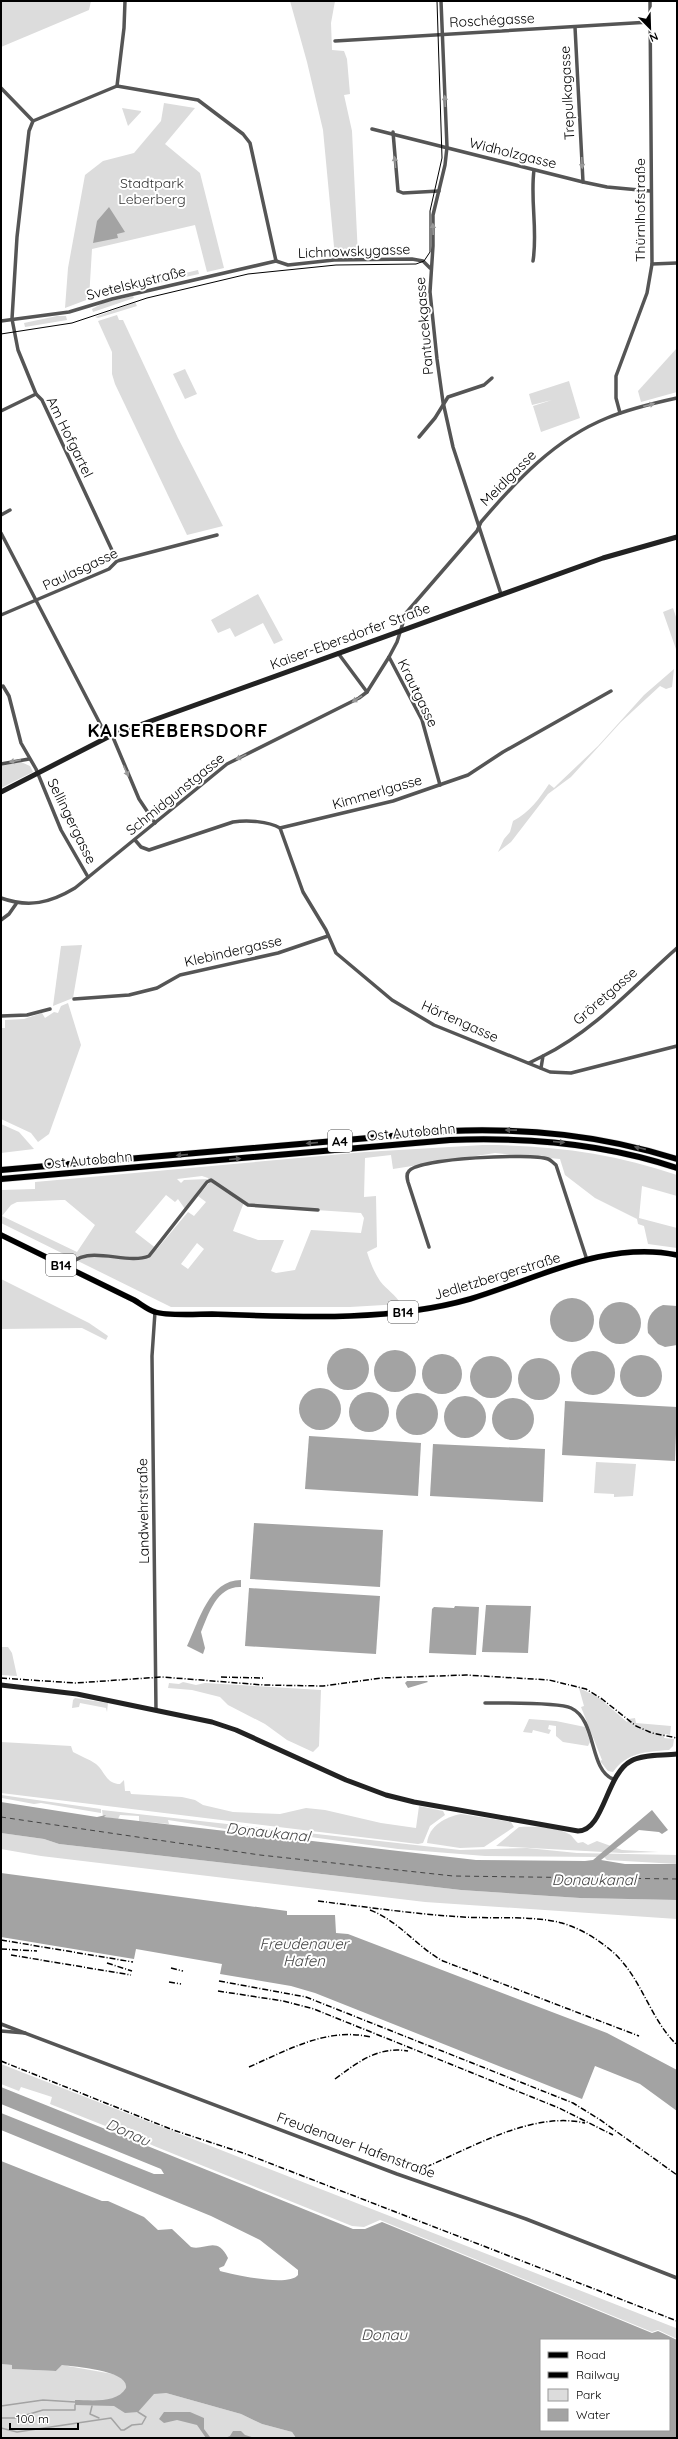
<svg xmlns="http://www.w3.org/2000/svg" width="678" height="2439" font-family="Quicksand,sans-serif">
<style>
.green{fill:#dcdcdc;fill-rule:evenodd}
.water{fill:#a3a3a3;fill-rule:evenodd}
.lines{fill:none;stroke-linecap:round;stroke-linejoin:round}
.stream{stroke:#a3a3a3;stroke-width:1.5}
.ferry{stroke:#444;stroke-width:1;stroke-dasharray:5 4;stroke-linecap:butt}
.primary-casing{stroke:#dbdbdb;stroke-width:6}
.highway-casing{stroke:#dbdbdb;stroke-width:7}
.street{stroke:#555;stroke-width:3.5}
.secondary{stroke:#222;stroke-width:5}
.primary{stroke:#000;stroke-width:5.5}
.highway{stroke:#000;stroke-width:6}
.tram{stroke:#000;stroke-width:1}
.rail{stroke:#000;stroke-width:1.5;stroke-dasharray:6 2 1 2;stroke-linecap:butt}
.oneway{fill:#999}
.oneway2{fill:#595959}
.labels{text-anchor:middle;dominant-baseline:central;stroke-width:4;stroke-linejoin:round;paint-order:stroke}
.shield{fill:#fff;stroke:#4c4c4c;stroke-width:1}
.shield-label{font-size:13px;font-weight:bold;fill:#000}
.street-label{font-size:14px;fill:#000;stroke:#fff}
.park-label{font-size:14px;fill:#333;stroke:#fff}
.water-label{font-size:15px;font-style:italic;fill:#444;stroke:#fff}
.district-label{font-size:18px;font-weight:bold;letter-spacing:1px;fill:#000;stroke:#fff}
</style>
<rect width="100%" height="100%" fill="#fff"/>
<g class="green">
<path d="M1 1H91L89 10 1 47Z"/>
<path d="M290 1H335L331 23 332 50 344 51 347 59 350 94 344 95 352 131 358 256 335 257 323 130 307 62Z"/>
<path d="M164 103 195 108 165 144 200 173 224 268 207 272 195 225 92 249 89 299 65 308 68 268 85 175 103 161 134 153 161 121Z"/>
<path d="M122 108 141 111V112L128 126Z"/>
<path d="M198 270 199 274 149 285 148 282Z"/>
<path d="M133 296 134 298 93 312 92 309 103 303Z"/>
<path d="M135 302 137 306 98 318 95 317Z"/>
<path d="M117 315 119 320H123L178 438 223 526 187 535 115 384 112 374V352L98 321Z"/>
<path d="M57 316H66L67 320 25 327 24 323Z"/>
<path d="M677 348V392L641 402 638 391Z"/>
<path d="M185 369 197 394 185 399 173 374Z"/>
<path d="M569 381 580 418 541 432 533 406 552 400 532 405 529 394Z"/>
<path d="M258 594 283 640 274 644 263 623 235 637 230 628 218 633 211 620Z"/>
<path d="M673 608 677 620V652L663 612Z"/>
<path d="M674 669 672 687 666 689 660 686 621 722 571 777 548 794 511 842 498 852 504 839 510 832 513 821C530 812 539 799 549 784L554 788 558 784 598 746 644 695Z"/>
<path d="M21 762 30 766 33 772 1 788V766Z"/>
<path d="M82 945 73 998 53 1006 61 946Z"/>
<path d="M68 1003 81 1045 49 1134 38 1142 31 1133 1 1119V1028H5V1020L24 1019 42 1013 45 1018 54 1012 58 1013 61 1006Z"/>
<path d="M1 1124 19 1132 34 1149 1 1153Z"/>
<path d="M483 1145C549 1145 614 1153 677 1175V1196L642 1186 639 1218 677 1228V1248L648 1244 644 1226 638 1224 637 1219 595 1198 565 1175 560 1159 495 1153 393 1169 391 1155 365 1158 364 1197 376 1196 377 1247 367 1252C370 1262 374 1272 380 1281 387 1290 395 1294 401 1304L350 1307H171L1 1223V1190L35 1189V1182L365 1152ZM202 1176 208 1178 210 1182 198 1196 206 1202 194 1216 188 1212 157 1249 135 1232 166 1195 175 1202 178 1199 185 1209 208 1179 184 1180 181 1183 177 1179ZM61 1200H65L95 1225 77 1252 2 1216 11 1205 17 1202ZM244 1202 256 1206 361 1213 364 1218 361 1233 311 1230 295 1270 276 1273 271 1271 284 1240H258L233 1231ZM197 1243 204 1249 188 1269 181 1264Z"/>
<path d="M1 1279 89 1323 108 1336 106 1340 82 1328 1 1329Z"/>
<path d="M596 1462 636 1464 633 1496 614 1497V1494L594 1493Z"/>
<path d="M1 1647H8L12 1653 17 1676 1 1675Z"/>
<path d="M183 1682 196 1685 205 1683 321 1690 319 1746 313 1752 287 1740 265 1724 228 1705 220 1697 192 1690 168 1688 169 1683 179 1684Z"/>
<path d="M579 1688 598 1697 627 1722 629 1719 635 1718 636 1723 671 1726 670 1735 665 1734 664 1738 674 1739 673 1746 669 1750C646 1752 627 1752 613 1772L608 1771 600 1761 602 1760 581 1707 584 1706Z"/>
<path d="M75 1698 108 1703 107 1712 106 1708 80 1703 79 1707 72 1708 73 1700Z"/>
<path d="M529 1719 556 1721 585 1727 590 1742 588 1746 563 1742 556 1736V1726L549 1725 548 1729 551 1730 549 1734 533 1730 532 1733 523 1732Z"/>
<path d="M1 1742 71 1746 73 1752C80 1756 89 1759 96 1764 104 1770 106 1784 120 1784L124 1780 125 1791H130L131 1794 182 1797 195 1800 203 1805 233 1812 280 1814 306 1808 325 1810 381 1823 416 1828 419 1806 443 1811 445 1815 430 1826 423 1843 418 1844 1 1793Z"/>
<path d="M1 1795 101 1809V1813L41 1803 34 1804 2 1798Z"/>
<path d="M102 1810 460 1850 527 1848 577 1853 677 1855V1864L607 1860 604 1857 485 1856 398 1849 296 1835 239 1831 168 1820 169 1824 139 1821V1816L120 1815 118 1819 103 1817Z"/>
<path d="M461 1814 511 1822 514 1827 484 1847 460 1848 427 1843C429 1825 446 1817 461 1814Z"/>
<path d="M519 1827C532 1826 558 1827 569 1834 573 1836 574 1840 578 1843L583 1842 588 1845 597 1841 622 1850 659 1852 622 1853 496 1846Z"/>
<path d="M1 1833 44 1839 59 1844 461 1890 580 1898 677 1900V1919L425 1902 41 1856 1 1849Z"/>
<path d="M1 2064 676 2328 677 2339 658 2330 652 2332 380 2220 364 2227 352 2226 154 2146 139 2139 142 2133 116 2124 113 2129 50 2104 52 2097 21 2087 19 2091 1 2084Z"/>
<path d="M1 2364 12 2365V2369L56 2371 62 2365 113 2374 166 2393 241 2414 262 2424 292 2432 296 2438H1Z"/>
</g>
<g class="water">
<path d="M109 207 125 232 117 234 118 238 93 243 97 221Z"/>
<circle cx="572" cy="1320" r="22"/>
<circle cx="620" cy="1323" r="21"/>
<path d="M663 1305 677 1306V1345L665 1347 658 1344 648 1333C646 1320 650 1310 663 1305Z"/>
<circle cx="348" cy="1369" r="21"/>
<circle cx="395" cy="1371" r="21"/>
<circle cx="593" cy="1373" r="22"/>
<circle cx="442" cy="1374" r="20"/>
<circle cx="641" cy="1376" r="21"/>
<circle cx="491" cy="1377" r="21"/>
<circle cx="539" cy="1379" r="21"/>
<circle cx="320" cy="1409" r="21"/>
<circle cx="369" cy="1412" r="20"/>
<circle cx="417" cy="1414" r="21"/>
<circle cx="465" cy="1417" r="21"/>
<circle cx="513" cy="1419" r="21"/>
<path d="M565 1401 677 1407 675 1461 562 1455Z"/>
<path d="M309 1436 421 1443 418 1496 305 1489Z"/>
<path d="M433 1444 545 1449 543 1502 430 1496Z"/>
<path d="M254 1523 383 1530 380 1587 250 1579Z"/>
<path d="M241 1580V1587C217 1586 209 1613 201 1632L205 1648 203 1654 187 1646C199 1621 209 1580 241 1580Z"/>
<path d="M249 1588 380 1596 376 1654 245 1646Z"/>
<path d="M486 1605 531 1606 528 1653 482 1652Z"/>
<path d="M455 1606 479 1607 476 1655 429 1653 432 1609 434 1607 454 1608Z"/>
<path d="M407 1681H427L428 1682 408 1688 405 1683Z"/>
<path d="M1 1802 97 1817 106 1815 104 1817 476 1860 585 1861 593 1860 652 1810 668 1830 662 1834 659 1832 639 1830 601 1860 625 1864H677V1900L580 1898 461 1890 59 1844 44 1839 1 1833Z"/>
<path d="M1 1873 287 1911V1915H335L336 1933 348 1934 607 2033 677 2070V2111L640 2084 595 2066 582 2099 315 1993 291 1986 220 1974 222 1964 136 1949 134 1959 1 1937Z"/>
<path d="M1 2087 353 2229H365L382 2222 652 2333 658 2331 677 2340V2438H296L292 2432 262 2424 241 2414 166 2393 154 2394 138 2412 125 2413 114 2406 75 2405V2400C90 2400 117 2404 126 2388 129 2370 75 2367 62 2365L56 2371 12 2369V2365L1 2364V2161L102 2201H108L144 2217 158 2230 172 2229 191 2247C205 2251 217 2235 228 2258L224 2266 219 2268 220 2271C234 2275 289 2287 298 2275V2270L260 2240 211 2216 1 2130V2113L154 2174H164L161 2169 1 2104ZM541 2340H669V2430H541Z"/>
<path d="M164 2412H190L204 2418V2429L210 2437 216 2438H206L197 2425 177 2420 164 2423 159 2419Z"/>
<path d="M233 2431H241L245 2435 255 2438H225L230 2436Z"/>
</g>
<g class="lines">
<g class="stream">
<path d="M1 2406 43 2400 75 2402"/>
<path d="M92 2406 90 2414 99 2418"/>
<path d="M1 2418H16L43 2410H75V2405"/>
<path d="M1 2428 17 2432 111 2418 121 2430H124L132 2425 142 2424 146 2417 138 2412"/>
</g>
<path class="ferry" d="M1 1817 260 1855 453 1876 677 1879"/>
<defs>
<path id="primary" d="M1 1235 134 1300C141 1304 148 1310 155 1312 167 1316 198 1314 212 1314 296 1317 390 1322 470 1299 537 1279 606 1240 677 1255"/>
<g id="highway">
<path d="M1 1170 449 1131C529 1128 600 1135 677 1159"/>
<path d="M1 1179 450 1140C527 1137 603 1143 677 1168"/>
</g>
</defs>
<use href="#primary" class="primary-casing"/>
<use href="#highway" class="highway-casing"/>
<g class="street">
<path d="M441 1 447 147 445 165 433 215V246L430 292 437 359 443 402 453 447 501 594"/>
<path d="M575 27 583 182"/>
<path d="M335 41 650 22"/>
<path d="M117 86 124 28 125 1"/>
<path d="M1 88 33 121"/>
<path d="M372 129 583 182 607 187 650 191"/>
<path d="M393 132 398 191 403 193 439 191"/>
<path d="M276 261 288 265 334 260 412 259 423 261 430 268"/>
<path d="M533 261C538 231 530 200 534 170"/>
<path d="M652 264 677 263"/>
<path d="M1 321 69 312 112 299 276 261"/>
<path d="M1 411 36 394"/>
<path d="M620 413 616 398V376L647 293 652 264 650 1"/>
<path d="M419 437 435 418 448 397 484 385 492 378"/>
<path d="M1 515 10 510"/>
<path d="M1 533 107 737"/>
<path d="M117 561 42 400 36 394 18 350 12 319 17 237 29 131 33 121 117 86 198 100 243 134 250 143 276 261"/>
<path d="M1 615 109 569 117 561 217 535"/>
<path d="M338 653 367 692"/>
<path d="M389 657 422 720 440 785"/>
<path d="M3 686 9 696 21 743 36 769 61 830 88 877"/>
<path d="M112 735 139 799 155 823"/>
<path d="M1 764 29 759"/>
<path d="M280 828 303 892 326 930 336 953 392 1000 434 1025 550 1072 571 1073 677 1046"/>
<path d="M135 840 141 847 149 850 233 822C247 820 268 821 280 828L393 801 468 775 503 752 611 691"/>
<path d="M1 898C29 908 50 903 75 888L227 764 359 698 367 692 389 657 397 642 406 613 477 531 481 522C516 481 555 439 607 418 629 409 654 403 677 398"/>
<path d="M1 920 9 914 16 904"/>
<path d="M74 999 129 995 157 988 180 975 278 953 328 936"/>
<path d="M1 1016 27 1015 50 1009"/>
<path d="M529 1063 543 1056"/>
<path d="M541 1068 543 1056C594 1031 635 985 677 948"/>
<path d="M429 1247 408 1182C407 1178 406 1174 409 1171 419 1158 531 1153 548 1159 551 1160 553 1163 556 1165L587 1260"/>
<path d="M67 1269C83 1241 125 1266 149 1256L207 1182 211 1180 248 1205 318 1210"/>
<path d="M155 1312 152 1356 156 1710"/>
<path d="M485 1703C502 1703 558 1702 571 1708 597 1720 589 1770 613 1779"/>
<path d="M1 2024 397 2174 526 2219 677 2278"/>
<path d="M1 2031 25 2033"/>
</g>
<g class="secondary">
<path d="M1 792 112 735 603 558 677 537"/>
<path d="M1 1685 77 1694 212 1722 236 1730 346 1780 386 1795 414 1802 578 1831C604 1831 606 1774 631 1761 643 1754 663 1756 677 1754"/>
</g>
<use href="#primary" class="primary"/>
<use href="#highway" class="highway"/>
<path class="tram" d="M1 334 72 323 147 298 248 274 336 265 416 264 424 261 430 252V211L442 158 437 1"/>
<g class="rail">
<path d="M221 1677 265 1678"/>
<path d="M1 1678 75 1683 162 1677 264 1685 323 1686 381 1678 466 1675 549 1680 586 1689 602 1699 636 1726 652 1733 677 1738"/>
<path d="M318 1901C366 1907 414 1914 463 1917 495 1919 531 1915 562 1923 582 1929 599 1940 614 1953 642 1979 650 2019 677 2045"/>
<path d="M370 1910C399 1921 417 1947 443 1961L639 2036"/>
<path d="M1 1940 133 1962"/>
<path d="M1 1949 37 1951"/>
<path d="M11 1955 131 1975"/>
<path d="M107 1963 132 1971"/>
<path d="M171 1968 183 1971"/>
<path d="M219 1981 306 1997 573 2103 599 2119 677 2175"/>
<path d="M169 1982 181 1984"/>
<path d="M218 1991 283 2001 314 2009 559 2108 613 2135"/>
<path d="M1 2061 173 2130 246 2154 677 2321"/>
<path d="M249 2067C288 2050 327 2027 371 2037"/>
<path d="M335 2079C358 2062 378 2046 408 2051"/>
<path d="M426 2167C473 2147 533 2111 585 2123"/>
</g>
</g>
<defs><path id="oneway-solid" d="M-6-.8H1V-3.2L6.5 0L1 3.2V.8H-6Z"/></defs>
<g class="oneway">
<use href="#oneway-solid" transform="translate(445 101) rotate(-93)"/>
<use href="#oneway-solid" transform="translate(395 162) rotate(-95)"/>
<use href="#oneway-solid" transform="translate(582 163) rotate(87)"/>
<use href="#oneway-solid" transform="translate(433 229) rotate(-92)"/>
<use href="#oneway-solid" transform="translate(649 405) rotate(-15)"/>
<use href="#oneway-solid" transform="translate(357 699) rotate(148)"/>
<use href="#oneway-solid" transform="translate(241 757) rotate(154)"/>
<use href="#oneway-solid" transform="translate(15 761) rotate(168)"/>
<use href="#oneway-solid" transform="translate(126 771) rotate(65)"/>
</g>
<g class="oneway2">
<use href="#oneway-solid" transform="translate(511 1130) rotate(-179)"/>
<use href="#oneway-solid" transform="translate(559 1142) rotate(5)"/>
<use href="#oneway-solid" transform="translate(312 1143) rotate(175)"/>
<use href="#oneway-solid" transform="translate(640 1148) rotate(-167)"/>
<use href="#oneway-solid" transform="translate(182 1155) rotate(175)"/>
<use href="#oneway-solid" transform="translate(235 1159) rotate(-5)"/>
</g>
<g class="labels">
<g class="shield">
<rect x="328" y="1130" width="24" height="22" rx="3"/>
<rect x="46" y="1254" width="30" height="22" rx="3"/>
<rect x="388" y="1301" width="30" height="22" rx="3"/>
</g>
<g class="shield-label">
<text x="340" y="1141">A4</text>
<text x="61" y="1265">B14</text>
<text x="403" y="1312">B14</text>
</g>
<g class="street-label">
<text transform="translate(492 20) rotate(-3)">Roschégasse</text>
<text transform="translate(567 93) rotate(-93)">Trepulkagasse</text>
<text transform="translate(513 153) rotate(14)">Widholzgasse</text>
<text transform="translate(640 210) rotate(-90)">Thürnlhofstraße</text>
<text transform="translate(354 251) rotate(-2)">Lichnowskygasse</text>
<text transform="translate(136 283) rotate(-14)">Svetelskystraße</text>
<text transform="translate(424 326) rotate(-95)">Pantucekgasse</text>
<text transform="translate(70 437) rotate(64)">Am Hofgartel</text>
<text transform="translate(508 478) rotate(-45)">Meidlgasse</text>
<text transform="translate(80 569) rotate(-25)">Paulasgasse</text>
<text transform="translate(350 636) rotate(-20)">Kaiser-Ebersdorfer Straße</text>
<text transform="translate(418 693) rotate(64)">Krautgasse</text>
<text transform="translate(377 792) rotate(-16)">Kimmerlgasse</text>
<text transform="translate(175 794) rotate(-39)">Schmidgunstgasse</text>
<text transform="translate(72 821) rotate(64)">Sellingergasse</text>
<text transform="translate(233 951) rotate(-13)">Klebindergasse</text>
<text transform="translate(605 996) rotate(-41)">Gröretgasse</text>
<text transform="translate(460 1021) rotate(24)">Hörtengasse</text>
<text transform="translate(411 1132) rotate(-5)">Ost Autobahn</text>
<text transform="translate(88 1160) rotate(-5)">Ost Autobahn</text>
<text transform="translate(497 1276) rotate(-17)">Jedletzbergerstraße</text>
<text transform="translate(143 1511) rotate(-91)">Landwehrstraße</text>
<text transform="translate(356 2145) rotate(20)">Freudenauer Hafenstraße</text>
</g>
<g class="park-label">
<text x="152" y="183">Stadtpark<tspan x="152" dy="16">Leberberg</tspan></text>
</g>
<g class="water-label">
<text transform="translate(268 1832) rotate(6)">Donaukanal</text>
<text x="594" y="1879">Donaukanal</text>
<text x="304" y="1943">Freudenauer<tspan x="304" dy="17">Hafen</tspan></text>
<text transform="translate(128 2132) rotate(24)">Donau</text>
<text x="384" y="2334">Donau</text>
</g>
<g class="district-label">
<text x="178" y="730">KAISEREBERSDORF</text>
</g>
</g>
<rect width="678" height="2439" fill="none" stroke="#000000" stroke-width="4"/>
<rect x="540" y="2339" width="130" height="92" fill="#ffffff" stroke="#999999"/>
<rect x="548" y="2352" width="20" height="6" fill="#000000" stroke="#999999"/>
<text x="576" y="2359" font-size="12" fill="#000000">Road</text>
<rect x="548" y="2372" width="20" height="6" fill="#000000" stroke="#999999"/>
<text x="576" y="2379" font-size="12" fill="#000000">Railway</text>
<rect x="548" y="2389" width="20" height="12" fill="#dcdcdc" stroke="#999999"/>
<text x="576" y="2399" font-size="12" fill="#000000">Park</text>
<rect x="548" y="2409" width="20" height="12" fill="#a3a3a3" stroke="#999999"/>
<text x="576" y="2419" font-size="12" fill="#000000">Water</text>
<g transform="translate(650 28) rotate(157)" stroke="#ffffff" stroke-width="3" paint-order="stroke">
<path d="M0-3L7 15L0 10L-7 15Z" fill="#000000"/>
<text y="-6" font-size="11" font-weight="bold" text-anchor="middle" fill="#000000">N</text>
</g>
<path d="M10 2423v6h68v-6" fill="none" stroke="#000000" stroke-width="2"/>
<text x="16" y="2423" font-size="12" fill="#000000" stroke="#ffffff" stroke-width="3" paint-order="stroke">100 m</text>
</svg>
